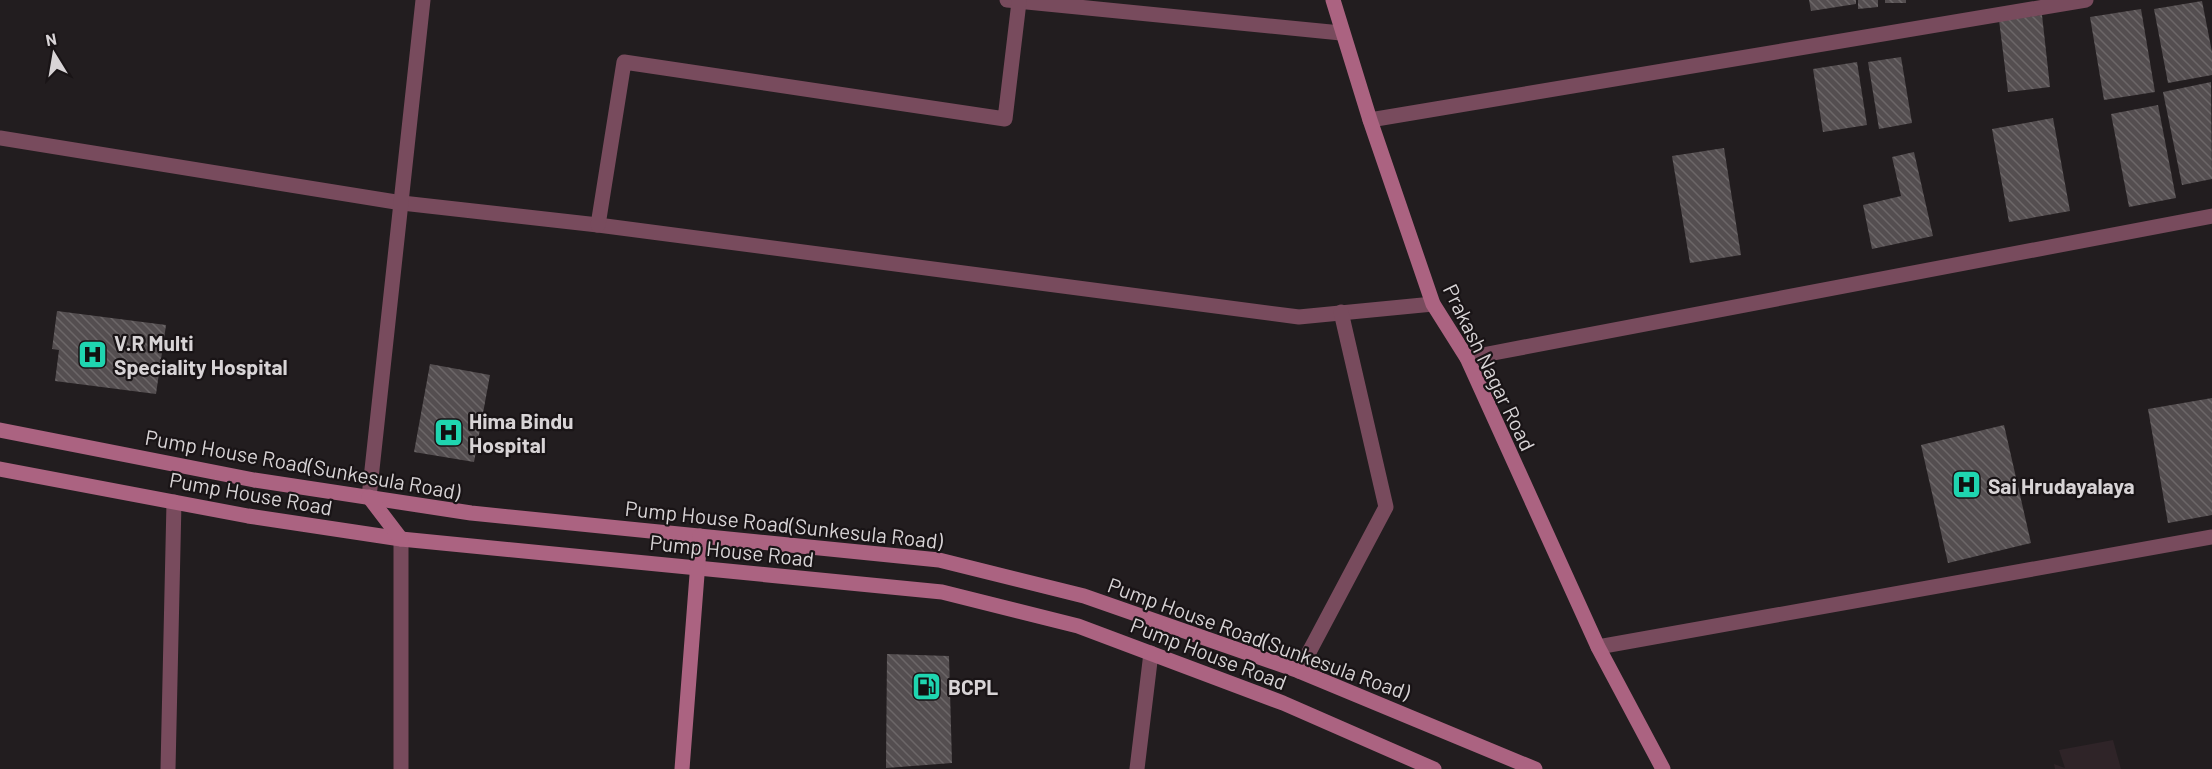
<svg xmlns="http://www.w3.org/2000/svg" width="2212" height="769" font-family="Barlow,sans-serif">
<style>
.built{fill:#2f2428}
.building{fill:url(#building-back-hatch)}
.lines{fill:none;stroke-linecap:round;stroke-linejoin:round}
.street{stroke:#784b5d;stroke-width:15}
.secondary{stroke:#ab6381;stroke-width:15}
.labels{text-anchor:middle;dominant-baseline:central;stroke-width:4.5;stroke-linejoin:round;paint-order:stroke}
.poi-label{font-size:21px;font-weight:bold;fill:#d8d4d6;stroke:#191416;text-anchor:start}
.street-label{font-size:21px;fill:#d8d4d6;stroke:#191416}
</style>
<defs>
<pattern id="building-back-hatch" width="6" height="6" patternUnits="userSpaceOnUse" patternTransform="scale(1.5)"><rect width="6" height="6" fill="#544e50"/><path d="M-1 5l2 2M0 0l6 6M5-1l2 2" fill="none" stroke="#6c6768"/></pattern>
</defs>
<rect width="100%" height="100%" fill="#221d1f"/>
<path class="built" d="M2113 740 2121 769H2055L2054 764 2065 768 2059 750Z"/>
<g class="building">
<path d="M1809 0H1856V4L1811 11Z"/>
<path d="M1858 0H1878V7L1858 9Z"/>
<rect x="1885" y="0" width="21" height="3"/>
<path d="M2202 1 2212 52V75L2168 83 2154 9Z"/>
<path d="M2141 9 2155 92 2104 100 2090 17Z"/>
<path d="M2042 15 2050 87 2008 92 1999 20Z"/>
<path d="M1901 57 1912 123 1879 129 1868 62Z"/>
<path d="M1857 62 1867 125 1823 132 1813 69Z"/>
<path d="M2211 82 2212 179 2182 185 2163 92Z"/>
<path d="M2158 105 2176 198 2129 207 2111 114Z"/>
<path d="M2053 118 2070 211 2009 222 1992 129Z"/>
<path d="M1724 148 1741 255 1690 263 1672 156Z"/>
<path d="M1914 152 1933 236 1872 249 1863 205 1901 196 1892 157Z"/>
<path d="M57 311 166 325 156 394 55 381 59 350 52 349Z"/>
<path d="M430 364 490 375 474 462 414 452Z"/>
<path d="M2212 398V515L2168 523 2148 409Z"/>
<path d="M2004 425 2031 543 1948 563 1921 445Z"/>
<path d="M887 654 949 656 952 763 886 768Z"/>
</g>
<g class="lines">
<g class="street">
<path d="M1007 0 1341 33"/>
<path d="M1370 120 2086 0"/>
<path d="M0 138 402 203 598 225 1299 317 1433 304"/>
<path d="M598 225 624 62 1005 119 1019 2"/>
<path d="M1467 358 2212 216"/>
<path d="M369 497 423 0"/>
<path d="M1598 647 2212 537"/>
<path d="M1299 671 1386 507 1341 312"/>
<path d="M168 769 174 502"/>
<path d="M401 769V539"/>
<path d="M1137 769 1151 653"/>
</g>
<g class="secondary">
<path d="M1333 0 1370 120 1433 304 1467 358 1598 647 1663 769"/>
<path d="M0 430 254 480 471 513 939 560 1084 596 1299 671 1535 769"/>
<path d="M0 469 248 516 401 539 942 592 1078 626 1283 703 1434 769"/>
<path d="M369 497 401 539"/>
<path d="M682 769 700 536"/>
</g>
</g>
<defs>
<symbol id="hospital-square" viewBox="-11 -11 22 22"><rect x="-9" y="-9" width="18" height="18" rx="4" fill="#1fd5b0" stroke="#191416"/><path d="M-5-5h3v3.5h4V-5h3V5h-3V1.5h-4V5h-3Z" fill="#111"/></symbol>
<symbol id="fuel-square" viewBox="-11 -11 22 22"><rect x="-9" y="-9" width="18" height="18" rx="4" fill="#1fd5b0" stroke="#191416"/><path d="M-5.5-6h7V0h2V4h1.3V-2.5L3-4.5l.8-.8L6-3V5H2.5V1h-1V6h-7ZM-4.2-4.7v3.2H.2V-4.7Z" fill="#111"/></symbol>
</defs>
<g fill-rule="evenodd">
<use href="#hospital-square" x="76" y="338" width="33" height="33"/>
<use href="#hospital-square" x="432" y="416" width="33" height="33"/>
<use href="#hospital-square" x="1950" y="468" width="33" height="33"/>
<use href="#fuel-square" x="910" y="670" width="33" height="33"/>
</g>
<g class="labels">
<g class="poi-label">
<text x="114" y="342">V.R Multi<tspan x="114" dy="24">Speciality Hospital</tspan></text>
<text x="469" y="420">Hima Bindu<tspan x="469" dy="24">Hospital</tspan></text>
<text x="1988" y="485">Sai Hrudayalaya</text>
<text x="948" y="686">BCPL</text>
</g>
<g class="street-label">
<text transform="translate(1490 367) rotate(64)">Prakash Nagar Road</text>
<text transform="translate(303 464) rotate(10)">Pump House Road(Sunkesula Road)</text>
<text transform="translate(251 493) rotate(10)">Pump House Road</text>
<text transform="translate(784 524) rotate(6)">Pump House Road(Sunkesula Road)</text>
<text transform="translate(732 550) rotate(6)">Pump House Road</text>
<text transform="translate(1259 638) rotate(20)">Pump House Road(Sunkesula Road)</text>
<text transform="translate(1209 653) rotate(21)">Pump House Road</text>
</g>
</g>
<g transform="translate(54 54) rotate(349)" stroke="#191416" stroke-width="4.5" paint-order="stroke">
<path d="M0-4.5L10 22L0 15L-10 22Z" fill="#d8d4d6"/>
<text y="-9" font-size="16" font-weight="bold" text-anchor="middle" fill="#d8d4d6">N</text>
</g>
</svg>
